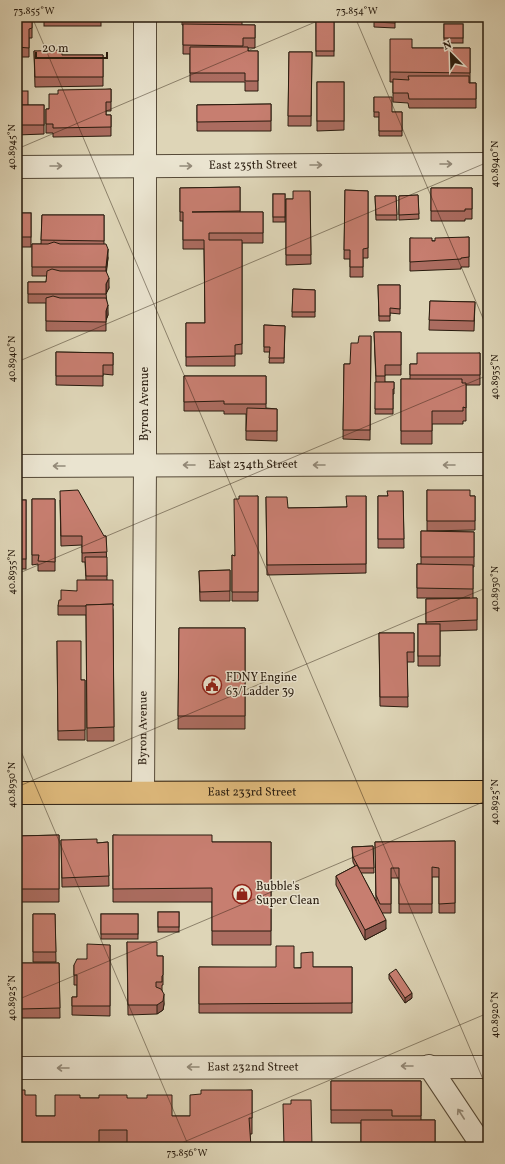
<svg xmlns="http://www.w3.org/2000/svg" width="505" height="1164" font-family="Vollkorn,serif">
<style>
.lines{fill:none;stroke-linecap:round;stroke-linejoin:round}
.minor-casing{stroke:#564a38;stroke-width:24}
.major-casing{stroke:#281b0e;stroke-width:24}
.minor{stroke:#eae4d0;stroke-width:22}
.major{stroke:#dfba7c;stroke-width:22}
.wall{fill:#ab6c60;stroke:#281b0e}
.shaded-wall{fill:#8b584e;stroke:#281b0e}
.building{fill:#c77e70;stroke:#281b0e}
.oneway{stroke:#938a79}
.ticks{fill:none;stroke:#281b0e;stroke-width:1;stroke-opacity:0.45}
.labels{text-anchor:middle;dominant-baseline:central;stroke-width:3;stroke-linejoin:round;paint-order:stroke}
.street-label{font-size:12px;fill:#281b0e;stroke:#eae4d0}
.poi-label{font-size:12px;fill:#281b0e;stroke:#eae4d0;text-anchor:start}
.neatline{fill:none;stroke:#281b0e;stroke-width:1.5}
.ticks-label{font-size:10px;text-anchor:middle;fill:#281b0e}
</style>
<rect width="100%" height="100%" fill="#ded5b7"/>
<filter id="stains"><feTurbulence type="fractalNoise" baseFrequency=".005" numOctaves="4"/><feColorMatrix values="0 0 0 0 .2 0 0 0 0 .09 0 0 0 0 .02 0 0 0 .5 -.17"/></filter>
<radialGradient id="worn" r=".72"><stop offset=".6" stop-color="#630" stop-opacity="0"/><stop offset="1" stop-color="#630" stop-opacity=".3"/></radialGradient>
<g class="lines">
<defs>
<g id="minor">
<path id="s1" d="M17 167 488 164"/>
<path id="s2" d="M17 466 488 464"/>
<path id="s3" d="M143 792 145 465V17"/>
<path d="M429 1066 483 1147"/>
<path id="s4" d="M17 1068 488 1067"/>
</g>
<g id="major">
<path id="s5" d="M17 793 488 792"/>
</g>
</defs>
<use href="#minor" class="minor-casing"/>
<use href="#major" class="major-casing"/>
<use href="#minor" class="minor"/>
<use href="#major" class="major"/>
</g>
<g class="wall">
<rect x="44" y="17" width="57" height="9"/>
<path d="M182 17H255L254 19H242V25H255V48H248V51H258V91H245V82H190V54H183V25H182Z"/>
<rect x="316" y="17" width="18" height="39"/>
<path d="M374 17H395V28L374 27Z"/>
<rect x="409" y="17" width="69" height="3"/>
<path d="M17 18 32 19V38H29V57H17Z"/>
<rect x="444" y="24" width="19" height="19"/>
<path d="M412 48H470V83H476V108H409L408 103 393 102V82H390V72Z"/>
<path d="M34 51 62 55H103V86L35 87Z"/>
<path d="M289 52H312L311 126H288Z"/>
<path d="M317 82H344V130L317 131Z"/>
<path d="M111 89V111H106V115H111V136L53 137V133H46V109H49L58 94Z"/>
<path d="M17 91 28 105H44V134L17 135Z"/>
<path d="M374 97 392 112H402V136H379V117H374Z"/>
<path d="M271 104V131H197V105Z"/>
<path d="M240 187V212H263V243H242V354H235V366H186V323H205L204 249H183V221H180V188Z"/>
<path d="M431 188H472V219H465V221H431Z"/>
<path d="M345 190 368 191V258H363V277H350V259H344Z"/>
<path d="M310 191 311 264 286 265V199H293Z"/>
<rect x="273" y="194" width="12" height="28"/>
<path d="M418 195 419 219 399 220V196Z"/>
<path d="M375 196H396L397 220H376Z"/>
<rect x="17" y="213" width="14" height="34"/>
<path d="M42 215H104V244L108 258 106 272 109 288 106 293 108 315 106 320V331H46V303H28V282H46L47 276H32V244H41Z"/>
<path d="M469 237V267H461V269L410 271V238L435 241Z"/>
<path d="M378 285H400V314L390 313V321H379Z"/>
<path d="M293 289 315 290V317H292Z"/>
<path d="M430 301 475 302 474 331 429 330Z"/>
<path d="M264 325 285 326 284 363H269L270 352H264Z"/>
<path d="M374 332H401V375H385V382H394V394H393V414H375L376 382Z"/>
<path d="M371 336 370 440 343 439 344 364H350L358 343Z"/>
<path d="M56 352 113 353V375L103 374V386L56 385Z"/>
<path d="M480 353V385H466V421H463V424H432V444H401V379H410V364H417Z"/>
<path d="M184 376H266V408L277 409V441L246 440V414H224V411H184Z"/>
<path d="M427 490 470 496H475V530L427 531Z"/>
<path d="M403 491 404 548H378V496H387Z"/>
<path d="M258 496V601H232V555L235 556 239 499Z"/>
<path d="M366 496V573L267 575 266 497 288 508 346 507Z"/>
<path d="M32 499H55V571H38V564L32 565Z"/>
<rect x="17" y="500" width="9" height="69"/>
<path d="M60 500 104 536H106L107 580 113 610 114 741H87L86 615H58V606L61 600 77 591 86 580 85 562H82V545L61 546Z"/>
<path d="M421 531 474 532V567H473V598H477V630L440 631V666H418V624H426V599L470 598H417V564H421Z"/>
<path d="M230 570V601H200L199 571Z"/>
<path d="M179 628H245V729H178Z"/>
<path d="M379 633H414V662H407L408 707 380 706Z"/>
<path d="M57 641 81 680H85V740H58Z"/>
<path d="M59 835V902H17V836Z"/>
<path d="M113 835 212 842H271V945H212V902H113Z"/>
<path d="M61 840 97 843 108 842 109 886 62 887Z"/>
<path d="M455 841V913H439V877H432V913H399V878H391V913H382L386 929 365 940 336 885V876L355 866 353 862 352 847 373 846 374 873H361L376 901 375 842Z"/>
<rect x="158" y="912" width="21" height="20"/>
<path d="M33 914H55L56 962H33Z"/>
<rect x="101" y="914" width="37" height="25"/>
<path d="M127 942 157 956H163V985H162V990L164 1004 163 1010 157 1014 128 1015Z"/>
<path d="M110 945V1016L72 1015V997H77V985H74V965L87 959Z"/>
<path d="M19 963H59L60 1018H20Z"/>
<path d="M199 967 294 968 313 967H352V1013H199Z"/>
<path d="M389 974 412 998 405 1003 389 979Z"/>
<path d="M331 1081H421V1120H435V1147H361V1123H331Z"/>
<path d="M252 1090V1134H250L251 1147H17L25 1095 36 1116H55L80 1098H127L172 1116H190L201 1094Z"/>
</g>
<g class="shaded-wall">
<path d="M108 249V258L106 276V267Z"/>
<path d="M109 278V288L106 294V284Z"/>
<path d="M108 305V315L106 320V311Z"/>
<path d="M386 920V929L365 940V930Z"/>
<path d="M412 993V998L405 1003V998Z"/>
<path d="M164 994V1004L163 1010 157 1014V1005Z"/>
</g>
<g class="building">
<rect x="316" y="17" width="18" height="34"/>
<path d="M374 17H395V23L374 22Z"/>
<path d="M17 18 32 19V28L29 29V48L17 47Z"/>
<path d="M183 24 255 25V38H243V46L183 45Z"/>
<rect x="444" y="24" width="19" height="14"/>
<path d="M390 39H412V48H470V73L390 72Z"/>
<path d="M190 47H248V51H258V81H245V73H190Z"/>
<path d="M62 50V55H103V77H35L34 51Z"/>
<path d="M289 52H312L311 116H288Z"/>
<path d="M408 76H469V83H476V99H409L408 93H393V79L409 80Z"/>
<rect x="317" y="82" width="27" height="39"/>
<path d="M111 89V102H106V115H111V127L53 128V124H46V109H49V94H58V90Z"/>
<rect x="17" y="91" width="11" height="14"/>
<path d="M374 97H392V112H402V131H379V112H374Z"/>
<path d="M271 104V121L197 122V105Z"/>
<rect x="17" y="105" width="27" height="20"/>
<path d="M240 187V211L192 212H263V233H209V240H242V344L235 345V356L186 357V323H205L204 240H183V212H180V188Z"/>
<path d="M431 188H472V209H465V211H431Z"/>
<path d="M345 190 368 191V248L363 249V267H350V250H344Z"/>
<path d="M293 191H310L311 255H286V199H293Z"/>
<rect x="273" y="194" width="12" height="23"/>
<path d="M418 195 419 214 399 215V196Z"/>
<path d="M375 196H396L397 215H376Z"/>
<rect x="17" y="213" width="14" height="24"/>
<path d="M42 215H104V241L41 240Z"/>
<path d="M469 237V257L461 258V259L410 262V238H432V241H435V238Z"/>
<path d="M54 242 60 244H106L108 249 106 267H32V244H48Z"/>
<path d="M52 269 60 271H106L109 278 106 284V294H28V282H46L47 271Z"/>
<path d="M378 285H400V309L390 308V316H379Z"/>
<path d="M293 289 315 290V312H292Z"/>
<path d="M53 296 60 298H106L108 305 106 311V322L46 321V298Z"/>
<path d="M430 301 475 302 474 321 429 320Z"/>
<path d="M264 325 285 326 284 358H269L270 347H264Z"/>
<path d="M374 332H401V365H385V376H376Z"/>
<path d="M359 336H371L370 430H343L344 364H350L351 343H358Z"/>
<path d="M56 352 113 353V365H103V376H56Z"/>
<path d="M417 353H480V375H410V364H417Z"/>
<path d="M184 376H266V404H224V401L184 402Z"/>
<path d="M401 379H462V383H466V408L463 407V411H432V431H401Z"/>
<path d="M375 382H394V389H393V409H375Z"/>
<path d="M247 408 277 409V431H246Z"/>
<path d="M78 490 104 536H106L107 552 82 553V536H61L60 491Z"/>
<path d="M427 490H470V496H475V521H427Z"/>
<path d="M387 491H403L404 539H378V496H388Z"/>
<path d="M239 496H258V592H232V555L235 556 234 499H239Z"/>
<path d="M346 496H366V564L267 565 266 497H287L288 508 347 507Z"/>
<path d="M32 499H55V562L38 561 39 555H32Z"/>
<rect x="17" y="500" width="9" height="59"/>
<path d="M421 531 474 532V557H421Z"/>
<path d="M85 557H107V576H86Z"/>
<path d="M417 564 473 565V589L417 588Z"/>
<path d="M230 570V591L200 592 199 571Z"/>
<path d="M77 580H113V606V604L86 605V606H58L59 600H61V590L77 591Z"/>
<path d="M477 598V620L426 622V599Z"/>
<path d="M113 604 114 727 87 728 86 605Z"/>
<rect x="418" y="624" width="22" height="32"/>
<path d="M179 628H245V716H178Z"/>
<path d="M379 633H414V652H407L408 697H380Z"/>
<path d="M57 641H81V680H85V730L58 731Z"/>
<path d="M59 835V889H17V836Z"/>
<path d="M113 835H212V842H271V931H212V888L113 889Z"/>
<path d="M97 839V843L108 842 109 876 62 878 61 840Z"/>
<path d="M455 841V903L439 904V868L432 867V904H399V868H391V904H380L376 895 375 842Z"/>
<path d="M373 846 374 868H359L353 857 352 847Z"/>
<path d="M357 865 386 920 365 930 336 876Z"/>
<rect x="158" y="912" width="21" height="15"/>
<path d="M33 914H55L56 952H33Z"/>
<rect x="101" y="914" width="37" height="20"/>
<path d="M127 942H157V956H163V975L162 976V982H156V987L161 989 164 994 163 1001 157 1005H128Z"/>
<path d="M87 944 110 945V1006H72V997H77V975H74V965L77 959H87Z"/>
<path d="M276 946H294V968H301V953L313 952V967H352V1003L199 1004V967H276Z"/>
<path d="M19 963H59L60 1008 20 1009Z"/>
<path d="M396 969 412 993 405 998 389 974Z"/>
<path d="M331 1081H421V1116H392V1110H331Z"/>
<path d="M17 1090H25V1095H36V1116H55V1095H80V1098H99V1095H127V1098H147V1095H172V1116H190V1095L201 1094V1090H252V1118H249L251 1147H196V1144L177 1145V1147H127V1130H99V1147H49V1145H31V1147H17Z"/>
<path d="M291 1100H311L312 1147H284L283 1104H291Z"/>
<path d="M361 1120H435V1147L361 1146Z"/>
</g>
<defs><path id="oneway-shaft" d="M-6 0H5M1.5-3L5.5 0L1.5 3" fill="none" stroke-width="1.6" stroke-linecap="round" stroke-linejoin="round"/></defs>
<g class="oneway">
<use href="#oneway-shaft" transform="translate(446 164)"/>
<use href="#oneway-shaft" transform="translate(316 165)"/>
<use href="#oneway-shaft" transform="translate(56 166)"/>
<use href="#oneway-shaft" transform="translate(186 166)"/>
<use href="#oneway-shaft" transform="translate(189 465) rotate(180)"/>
<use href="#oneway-shaft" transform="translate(319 465) rotate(180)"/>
<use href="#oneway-shaft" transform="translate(449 465) rotate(180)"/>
<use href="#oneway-shaft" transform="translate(59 466) rotate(180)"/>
<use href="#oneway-shaft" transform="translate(407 1066) rotate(180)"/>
<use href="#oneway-shaft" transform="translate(193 1067) rotate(180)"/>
<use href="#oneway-shaft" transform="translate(63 1068) rotate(180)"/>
<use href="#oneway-shaft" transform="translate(461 1114) rotate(-123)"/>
</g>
<path class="ticks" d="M32 17 488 1091M355 17 488 330M17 149 327 17M17 362 488 162M17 574 488 375M17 742 189 1147M17 787 488 587M17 1000 488 800M172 1147 488 1013"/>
<defs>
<symbol id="civic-ring" viewBox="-11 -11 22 22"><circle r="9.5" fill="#eae4d0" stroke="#8f2418" stroke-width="1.5"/><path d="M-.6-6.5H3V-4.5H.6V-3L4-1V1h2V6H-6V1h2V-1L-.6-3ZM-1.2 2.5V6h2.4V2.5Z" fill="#8f2418"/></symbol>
<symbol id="shop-ring" viewBox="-11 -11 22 22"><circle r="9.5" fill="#eae4d0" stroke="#8f2418" stroke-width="1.5"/><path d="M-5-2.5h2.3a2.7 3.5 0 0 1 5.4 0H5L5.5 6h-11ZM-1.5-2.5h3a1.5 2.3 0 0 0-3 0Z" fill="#8f2418"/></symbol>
</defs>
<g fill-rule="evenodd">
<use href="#civic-ring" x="201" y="674" width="22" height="22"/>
<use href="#shop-ring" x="231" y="883" width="22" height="22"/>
</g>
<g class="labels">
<g class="street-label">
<text stroke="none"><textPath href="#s1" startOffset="236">East 235th Street</textPath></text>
<text transform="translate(145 404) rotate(-90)">Byron Avenue</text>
<text stroke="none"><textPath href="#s2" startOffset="236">East 234th Street</textPath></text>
<text stroke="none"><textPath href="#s3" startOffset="64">Byron Avenue</textPath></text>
<text stroke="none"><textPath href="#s5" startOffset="235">East 233rd Street</textPath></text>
<text stroke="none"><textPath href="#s4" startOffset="236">East 232nd Street</textPath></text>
</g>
<g class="poi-label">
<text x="226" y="678">FDNY Engine<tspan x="226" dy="14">63/Ladder 39</tspan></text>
<text x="256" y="887">Bubble's<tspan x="256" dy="14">Super Clean</tspan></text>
</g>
</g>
<rect width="505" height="1164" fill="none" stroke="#ded5b7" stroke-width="44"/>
<g transform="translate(451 54) rotate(337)" stroke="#eae4d0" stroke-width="3" paint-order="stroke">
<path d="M0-3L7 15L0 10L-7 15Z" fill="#281b0e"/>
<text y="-6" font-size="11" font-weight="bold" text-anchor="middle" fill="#281b0e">N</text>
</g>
<path d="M36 52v6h71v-6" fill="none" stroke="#281b0e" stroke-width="2"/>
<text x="42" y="52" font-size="12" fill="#281b0e" stroke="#eae4d0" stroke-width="3" paint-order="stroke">20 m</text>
<rect x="22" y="22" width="461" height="1120" class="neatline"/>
<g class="ticks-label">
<text x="34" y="14">73.855°W</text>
<text x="357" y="14">73.854°W</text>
<text transform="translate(11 147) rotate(-90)" y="4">40.8945°N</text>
<text transform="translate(494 164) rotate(-90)" y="4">40.8940°N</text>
<text transform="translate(11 359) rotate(-90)" y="4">40.8940°N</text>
<text transform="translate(494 377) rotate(-90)" y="4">40.8935°N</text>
<text transform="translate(11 572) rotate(-90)" y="4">40.8935°N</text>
<text transform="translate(494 589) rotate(-90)" y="4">40.8930°N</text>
<text transform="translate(11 785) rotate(-90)" y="4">40.8930°N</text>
<text transform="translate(494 802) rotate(-90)" y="4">40.8925°N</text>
<text transform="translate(11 998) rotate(-90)" y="4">40.8925°N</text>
<text transform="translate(494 1015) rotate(-90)" y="4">40.8920°N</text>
<text x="187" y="1156">73.856°W</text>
</g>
<rect width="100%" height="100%" filter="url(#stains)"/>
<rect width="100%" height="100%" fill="url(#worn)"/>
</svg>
